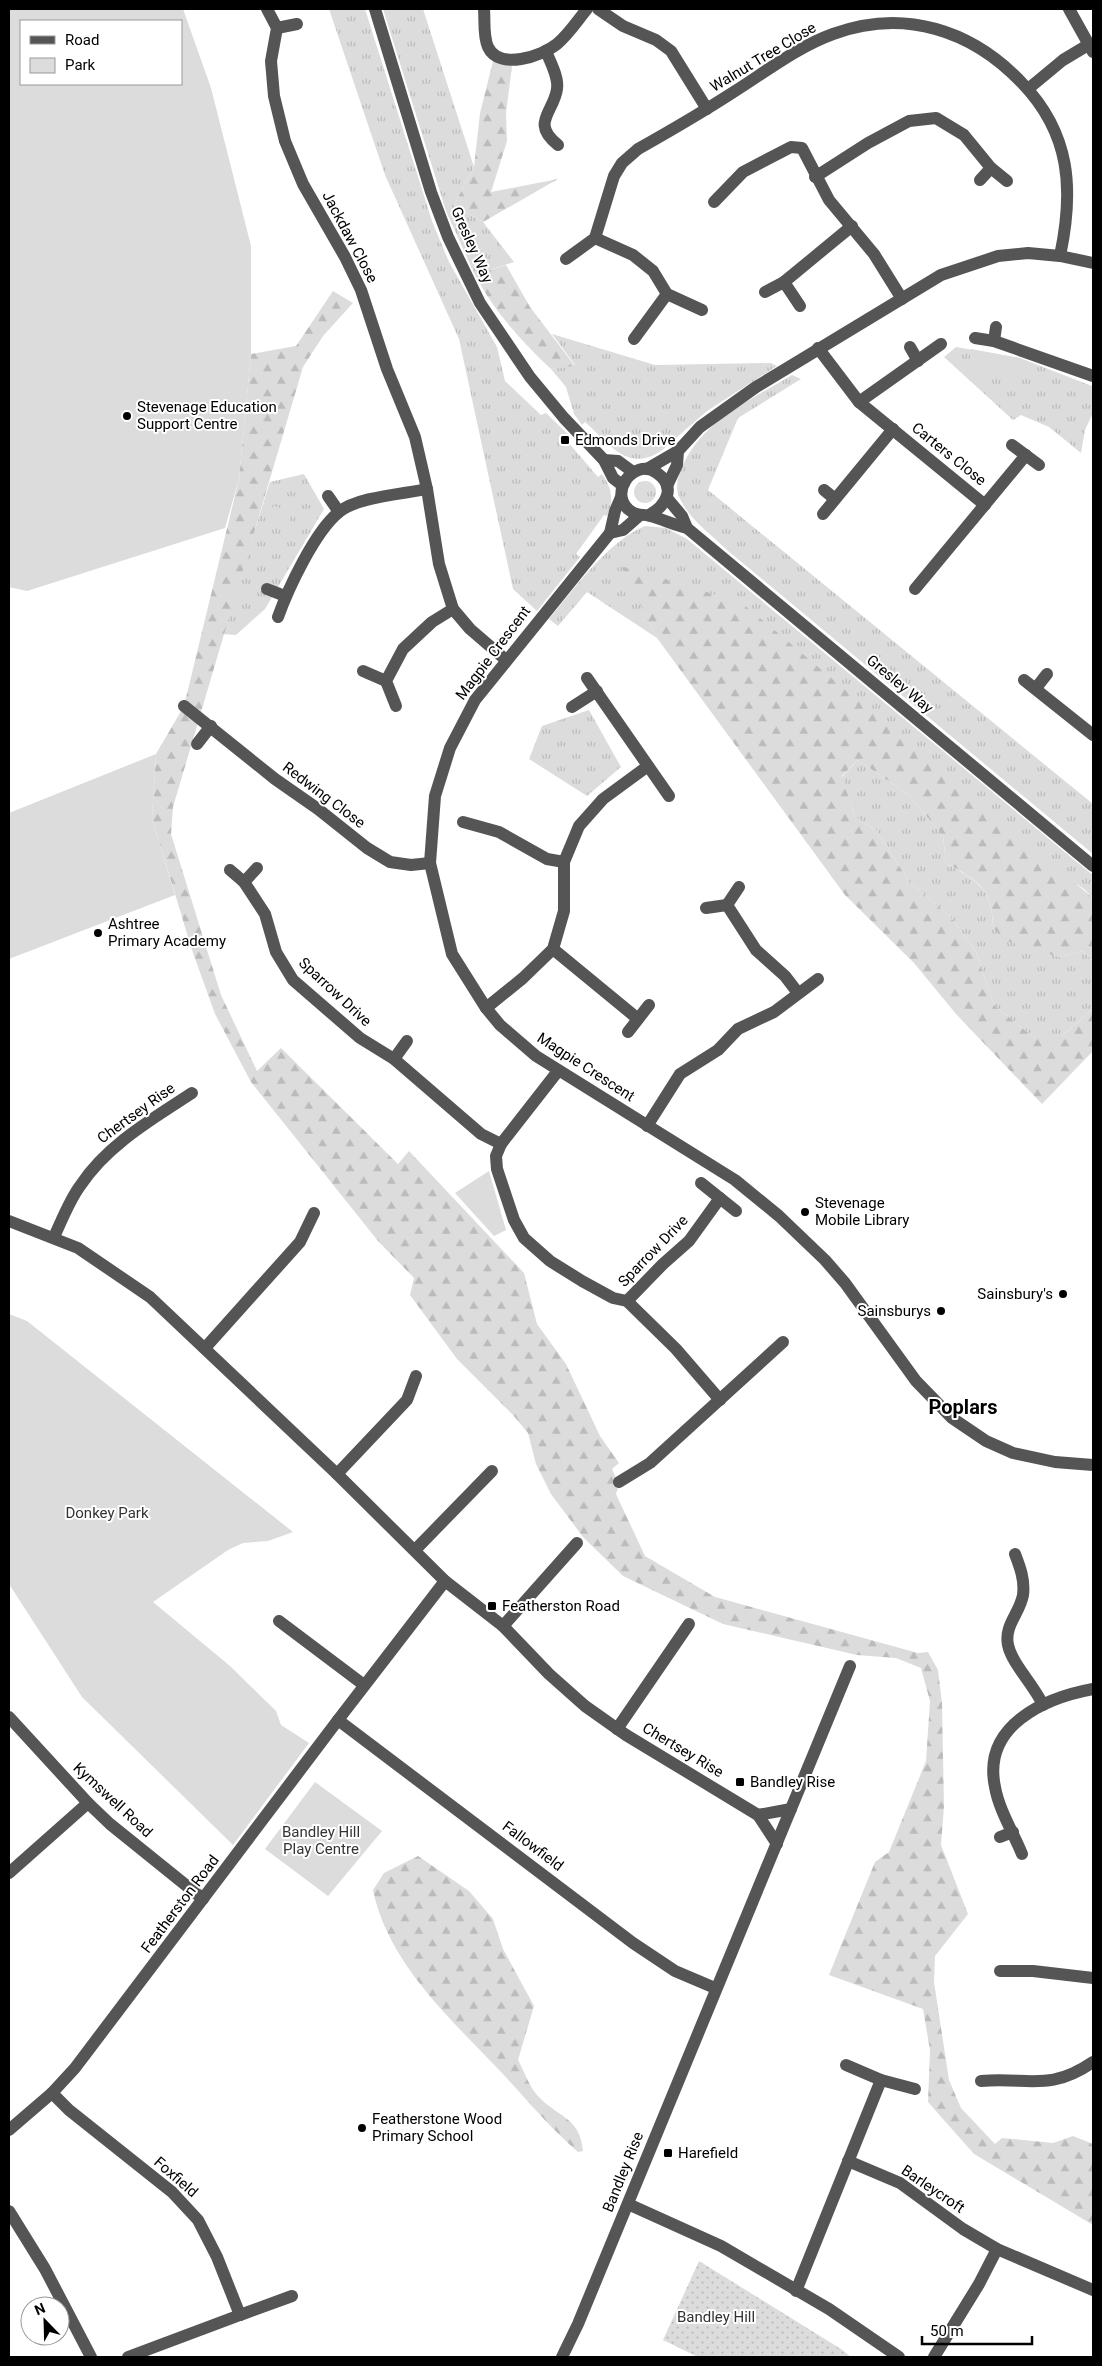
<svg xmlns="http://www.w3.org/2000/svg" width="1102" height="2366" font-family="Roboto,sans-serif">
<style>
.grass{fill:url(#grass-tufts)}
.forest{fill:url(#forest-firs)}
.park{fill:#dcdcdc;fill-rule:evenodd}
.garden{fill:url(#garden-dots)}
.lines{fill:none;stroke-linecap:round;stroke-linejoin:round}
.minor{stroke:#555;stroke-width:12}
.poi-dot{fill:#000;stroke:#fff;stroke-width:2}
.labels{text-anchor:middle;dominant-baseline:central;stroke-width:4;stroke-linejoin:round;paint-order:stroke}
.street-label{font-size:15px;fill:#000;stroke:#fff}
.poi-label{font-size:15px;fill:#000;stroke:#fff;text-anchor:start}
.park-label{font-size:15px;fill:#333;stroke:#fff}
.district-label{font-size:20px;font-weight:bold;fill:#000;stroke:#fff}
</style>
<defs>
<pattern id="grass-tufts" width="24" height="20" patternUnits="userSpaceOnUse" patternTransform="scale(1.25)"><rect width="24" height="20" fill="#dcdcdc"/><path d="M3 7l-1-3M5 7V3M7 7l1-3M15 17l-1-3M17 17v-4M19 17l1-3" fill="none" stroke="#bbb"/></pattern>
<pattern id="forest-firs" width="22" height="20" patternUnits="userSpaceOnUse" patternTransform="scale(1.25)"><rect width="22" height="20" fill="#dcdcdc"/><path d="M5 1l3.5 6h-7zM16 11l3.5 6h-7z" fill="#bbb"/></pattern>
<pattern id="garden-dots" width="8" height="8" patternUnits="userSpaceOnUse" patternTransform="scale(1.25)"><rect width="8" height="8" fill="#dcdcdc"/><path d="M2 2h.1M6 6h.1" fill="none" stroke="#bbb" stroke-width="1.8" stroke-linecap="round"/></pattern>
</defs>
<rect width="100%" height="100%" fill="#fff"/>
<g class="grass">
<path d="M329 9H365L432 221 449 262 497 347 505 381 541 415 546 413 572 438 568 442 598 477 602 474C612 488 614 500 607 516L604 515 576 554 580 557 537 611 513 589 459 339 385 175Z"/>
<path d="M383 9H423L474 167 454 205 483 222 514 262 475 275 446 211Z"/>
<path d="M552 334 655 365 771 363 777 366 707 411 661 451C627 473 610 444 585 422L582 425 574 414 566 387 551 369 575 365Z"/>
<path d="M956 347 1020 358 1092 386 1093 413 1085 430 1081 453 1049 427 1021 415 1013 420 944 357Z"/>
<path d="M792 375 801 379 738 418 708 490 1093 804V854L727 550C712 535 689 519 680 499 675 488 677 480 681 470 699 422 751 400 792 375Z"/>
<path d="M304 474 324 509 265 609 236 635 222 634 270 482Z"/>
<circle cx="645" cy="492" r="11"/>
<path d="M645 526 666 528 687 539 1084 868 1093 875V898L1084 889 622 566 657 638 587 592 558 626 549 619C575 588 607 542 645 526Z"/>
<path d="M589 710 621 767 587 796 529 759 542 726Z"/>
<path d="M858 760 909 795 943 836 946 863C978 882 993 888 993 928L1059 957 1083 951 1093 961V1009L1062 1036H1032L994 1005 976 952 950 916 910 883 877 831 855 817 842 777Z"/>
</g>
<g class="forest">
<path d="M493 61 512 66 506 113 507 141 491 192 558 179 483 222 454 205 474 167 480 113Z"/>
<path d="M506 265 530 307 575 366 551 369C521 341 494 311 475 275Z"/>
<path d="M333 291 353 303 323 336 303 367 173 807 171 834 221 995 257 1071 281 1048 398 1164 409 1151 524 1273 537 1324 566 1364 600 1436 619 1463 612 1469 619 1485 616 1494 645 1556 715 1597 918 1653 928 1652 938 1670 942 1703 944 1806 941 1845 968 1914 935 1956 934 1982 949 2080 961 2108 995 2144 1002 2138 1053 2143 1073 2136 1093 2144V2225L974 2154 928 2102 930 2050 923 2009 829 1975 875 1862 889 1852 926 1761 930 1701 921 1668 896 1658 857 1655 723 1624 623 1576 583 1537 551 1494 536 1464 528 1433 513 1415 457 1359 410 1295 414 1278 378 1241 251 1082 215 1014 192 950 152 818 156 754 184 706 239 479 251 354 296 346Z"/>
<path d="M621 566 742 603 1093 898V961L1083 951 1059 957 1007 941 993 928C993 888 978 881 946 863L943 836 909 795 858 760 842 776 855 817 877 831 910 883 950 916 976 952 994 1005 1032 1036H1062L1093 1009V1051L1042 1104 956 1014 914 963 845 895 657 638Z"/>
<path d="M418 1856 469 1891 493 1919 503 1949 534 2006 518 2060C524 2071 529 2086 537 2095 556 2117 580 2116 583 2151L578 2152C550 2128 527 2100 502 2073 452 2020 388 1964 373 1890L384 1873Z"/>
</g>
<g class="park">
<path d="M9 9H183L211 88 251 246V354L239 479 225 528 27 591 9 587ZM181 21V84H21V21Z"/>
<path d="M971 349 1020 358 1016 381 968 371Z"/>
<path d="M273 506 292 511 288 528 269 524Z"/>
<path d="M156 754 152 818 175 895 9 959V813Z"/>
<path d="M489 1171 506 1230 494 1236 455 1193Z"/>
<path d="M9 1314 27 1321 293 1532 268 1541 243 1543 228 1550 153 1602 230 1666 276 1711 281 1725 309 1743 233 1845 82 1697 9 1584Z"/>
<path d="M315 1782 382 1831 328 1896 265 1849Z"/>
</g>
<path class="garden" d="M699 2261 841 2349 851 2357H698L663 2340Z"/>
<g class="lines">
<g class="minor">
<path d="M267 9 277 28 271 61 274 96 285 141 303 184 345 257 361 290 387 369 415 437 427 489 439 564 453 609 470 629 506 660"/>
<path d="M375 9 431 192 448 237 480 303 530 377 564 418 604 460 613 478 622 485"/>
<path d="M484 9C485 21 483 36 488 47 499 71 542 56 557 44 569 34 577 21 587 9"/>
<path d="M598 9 623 26 656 40 671 51 707 109"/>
<path d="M1069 9 1093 52"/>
<path d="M277 28 297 24"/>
<path d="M546 51C550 62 559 77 557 89 554 112 530 123 558 145"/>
<path d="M1028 89 1063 60 1088 45"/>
<path d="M815 177 868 143 909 121 936 118 964 135 991 168 1007 181"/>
<path d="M980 180 991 168"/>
<path d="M714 202 743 172 791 147 802 148 829 200 874 254 902 299"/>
<path d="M595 238 633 255 653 271 667 294 702 310"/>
<path d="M566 259 595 238 614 176 622 163 638 149C670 131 701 113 732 93 764 73 797 47 833 34 904 8 972 30 1022 83 1071 134 1074 190 1060 256"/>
<path d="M784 282 800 306"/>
<path d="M765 292 784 282 852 226"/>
<path d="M975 338 994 341 1093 376"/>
<path d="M634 339 667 294"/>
<path d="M994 341 996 327"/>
<path d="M910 347 918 361"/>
<path d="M818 348 859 402 985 505"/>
<path d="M859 402 941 344"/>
<path d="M1012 445 1039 465"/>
<path d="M604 460 618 461 633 472"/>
<path d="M647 469 678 451 700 427 756 387 941 275 998 256 1028 253 1060 256 1093 263"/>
<path d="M667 486 677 465 678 451"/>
<path d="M824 490 835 499"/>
<path d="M328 496 339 512"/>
<path d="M621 497 615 511 610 533 475 700 450 748 435 796 430 863 452 954 486 1008 500 1025 536 1056 735 1180 779 1216 825 1260 845 1283 916 1381 952 1418 986 1441 1013 1453 1055 1462 1093 1465"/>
<path d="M667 498 682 516 687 528"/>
<path d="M823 514 893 429"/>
<path d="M649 515C666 506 677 487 657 473 633 456 606 496 632 512 638 516 644 514 650 516 662 519 674 525 687 528L1093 866"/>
<path d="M610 533 623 530 640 515"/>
<path d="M267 589 285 596"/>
<path d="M915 589 1026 455"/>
<path d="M278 617C288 589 315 531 339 512 357 497 403 494 427 489"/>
<path d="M363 671 386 681"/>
<path d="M587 678 669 796"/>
<path d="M1024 680 1093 735"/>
<path d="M1036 688 1047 674"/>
<path d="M184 706 275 779 318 809 367 848 390 862 411 865 430 863"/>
<path d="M396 706 386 681 403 649 432 622 453 609"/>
<path d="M572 707 597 691"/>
<path d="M197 744 211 726"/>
<path d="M463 822 499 832 547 859 564 862"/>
<path d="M230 870 244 882 265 914 276 952 293 980 360 1038 394 1059 481 1134 501 1144 558 1071"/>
<path d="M244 882 257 868"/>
<path d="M739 887 727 905 756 950 785 976 798 993"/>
<path d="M706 908 727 905"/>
<path d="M553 949 638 1019"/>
<path d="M486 1008 523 978 553 949 564 911V862L579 826 603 799 648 766"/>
<path d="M628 1032 649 1005"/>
<path d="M394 1059 407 1041"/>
<path d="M647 1126 680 1074 718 1050 738 1029 774 1012 818 979"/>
<path d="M501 1144 496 1156 497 1169 514 1220 524 1238 550 1261 582 1281 613 1298 627 1301 676 1349 720 1400"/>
<path d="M701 1183 736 1211"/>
<path d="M9 1221 78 1248 150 1297 337 1474 445 1581 503 1626 549 1674 585 1706 626 1735 758 1815 777 1844"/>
<path d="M54 1237C62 1220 69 1201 80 1186 107 1145 152 1119 192 1093"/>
<path d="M627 1301 663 1264 689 1241 720 1198"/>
<path d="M205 1348 300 1242 314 1213"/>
<path d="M337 1474 407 1400 416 1376"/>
<path d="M619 1482 650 1463 783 1342"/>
<path d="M415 1550 492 1471"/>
<path d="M1015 1554C1020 1567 1025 1580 1023 1595 1020 1613 1004 1625 1008 1645 1012 1664 1034 1685 1043 1705"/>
<path d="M279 1621 364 1685"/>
<path d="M503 1626 577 1543"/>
<path d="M9 1717 88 1803 110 1824 203 1899"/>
<path d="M338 1720 633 1943 675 1971 715 1988"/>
<path d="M617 1729 689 1624"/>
<path d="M758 1815 791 1809"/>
<path d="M1000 1837 1013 1832"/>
<path d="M1022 1854C1013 1832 999 1810 995 1787 982 1726 1044 1698 1093 1689"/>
<path d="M9 1873 88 1803"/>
<path d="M1000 1971H1033L1093 1978"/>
<path d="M846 2065 881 2080 915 2089"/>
<path d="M981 2081C1029 2077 1049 2092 1093 2062"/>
<path d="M52 2093 69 2110 172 2192 198 2220 217 2257 240 2315 128 2357"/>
<path d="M9 2130 52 2093 75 2068 338 1720 445 1581"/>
<path d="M848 2161 900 2183 963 2229 997 2249 1093 2290"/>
<path d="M628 2204 721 2246 829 2309 899 2357"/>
<path d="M9 2211 45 2269 91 2357"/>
<path d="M796 2291 881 2080"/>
<path d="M240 2315 292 2296"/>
<path d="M562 2357 578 2324 850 1666"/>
<path d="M934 2357 979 2284 997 2249"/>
</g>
</g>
<g class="poi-dot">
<circle cx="127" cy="416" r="5"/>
<rect x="560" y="435" width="10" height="10" rx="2.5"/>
<circle cx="98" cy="933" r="5"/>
<circle cx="805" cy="1212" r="5"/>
<circle cx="1063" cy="1294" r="5"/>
<circle cx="941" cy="1311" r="5"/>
<rect x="487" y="1601" width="10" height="10" rx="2.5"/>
<rect x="735" y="1777" width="10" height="10" rx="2.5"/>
<circle cx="362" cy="2128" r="5"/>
<rect x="663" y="2148" width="10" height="10" rx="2.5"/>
</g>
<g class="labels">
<g class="street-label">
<text transform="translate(763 57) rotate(-31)">Walnut Tree Close</text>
<text transform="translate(350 237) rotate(62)">Jackdaw Close</text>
<text transform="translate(472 245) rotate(66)">Gresley Way</text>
<text transform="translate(949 454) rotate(39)">Carters Close</text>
<text transform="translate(493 653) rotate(-53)">Magpie Crescent</text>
<text transform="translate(900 684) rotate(40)">Gresley Way</text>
<text transform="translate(324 795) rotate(37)">Redwing Close</text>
<text transform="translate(335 992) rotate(43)">Sparrow Drive</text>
<text transform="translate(586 1067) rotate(33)">Magpie Crescent</text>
<text transform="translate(136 1113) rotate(-36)">Chertsey Rise</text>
<text transform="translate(653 1251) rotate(-46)">Sparrow Drive</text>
<text transform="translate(683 1750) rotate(31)">Chertsey Rise</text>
<text transform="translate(113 1800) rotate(43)">Kymswell Road</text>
<text transform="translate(533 1846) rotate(37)">Fallowfield</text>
<text transform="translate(180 1904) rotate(-53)">Featherston Road</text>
<text transform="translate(623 2172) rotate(-68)">Bandley Rise</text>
<text transform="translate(176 2177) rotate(41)">Foxfield</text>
<text transform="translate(933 2189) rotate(34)">Barleycroft</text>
</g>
<g class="poi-label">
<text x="137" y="407">Stevenage Education<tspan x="137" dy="17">Support Centre</tspan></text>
<text x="575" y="440">Edmonds Drive</text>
<text x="108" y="924">Ashtree<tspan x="108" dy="17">Primary Academy</tspan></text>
<text x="815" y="1203">Stevenage<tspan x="815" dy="17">Mobile Library</tspan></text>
<text x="1053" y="1294" text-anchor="end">Sainsbury's</text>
<text x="931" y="1311" text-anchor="end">Sainsburys</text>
<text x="502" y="1606">Featherston Road</text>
<text x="750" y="1782">Bandley Rise</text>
<text x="372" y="2119">Featherstone Wood<tspan x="372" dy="17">Primary School</tspan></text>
<text x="678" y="2153">Harefield</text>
</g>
<g class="park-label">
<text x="107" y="1513">Donkey Park</text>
<text x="321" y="1832">Bandley Hill<tspan x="321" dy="17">Play Centre</tspan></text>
<text x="716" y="2317">Bandley Hill</text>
</g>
<g class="district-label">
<text x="963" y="1407">Poplars</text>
</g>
</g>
<rect width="1102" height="2366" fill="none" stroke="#000000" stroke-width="20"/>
<rect x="20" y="20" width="162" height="65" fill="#ffffff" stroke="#999999"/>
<rect x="30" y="36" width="25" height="8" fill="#555555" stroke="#999999"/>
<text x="65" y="45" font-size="15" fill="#000000">Road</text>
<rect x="30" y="58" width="25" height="15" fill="#dcdcdc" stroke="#999999"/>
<text x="65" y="70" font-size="15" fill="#000000">Park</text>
<g transform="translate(45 2321) rotate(337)"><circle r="24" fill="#ffffff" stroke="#999999"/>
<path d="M0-4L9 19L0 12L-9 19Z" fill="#000000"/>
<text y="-8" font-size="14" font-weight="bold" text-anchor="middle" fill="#000000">N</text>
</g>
<path d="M922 2336v8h110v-8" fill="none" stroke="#000000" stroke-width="2.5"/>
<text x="930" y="2336" font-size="15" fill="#000000" stroke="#ffffff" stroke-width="4" paint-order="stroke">50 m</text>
</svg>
